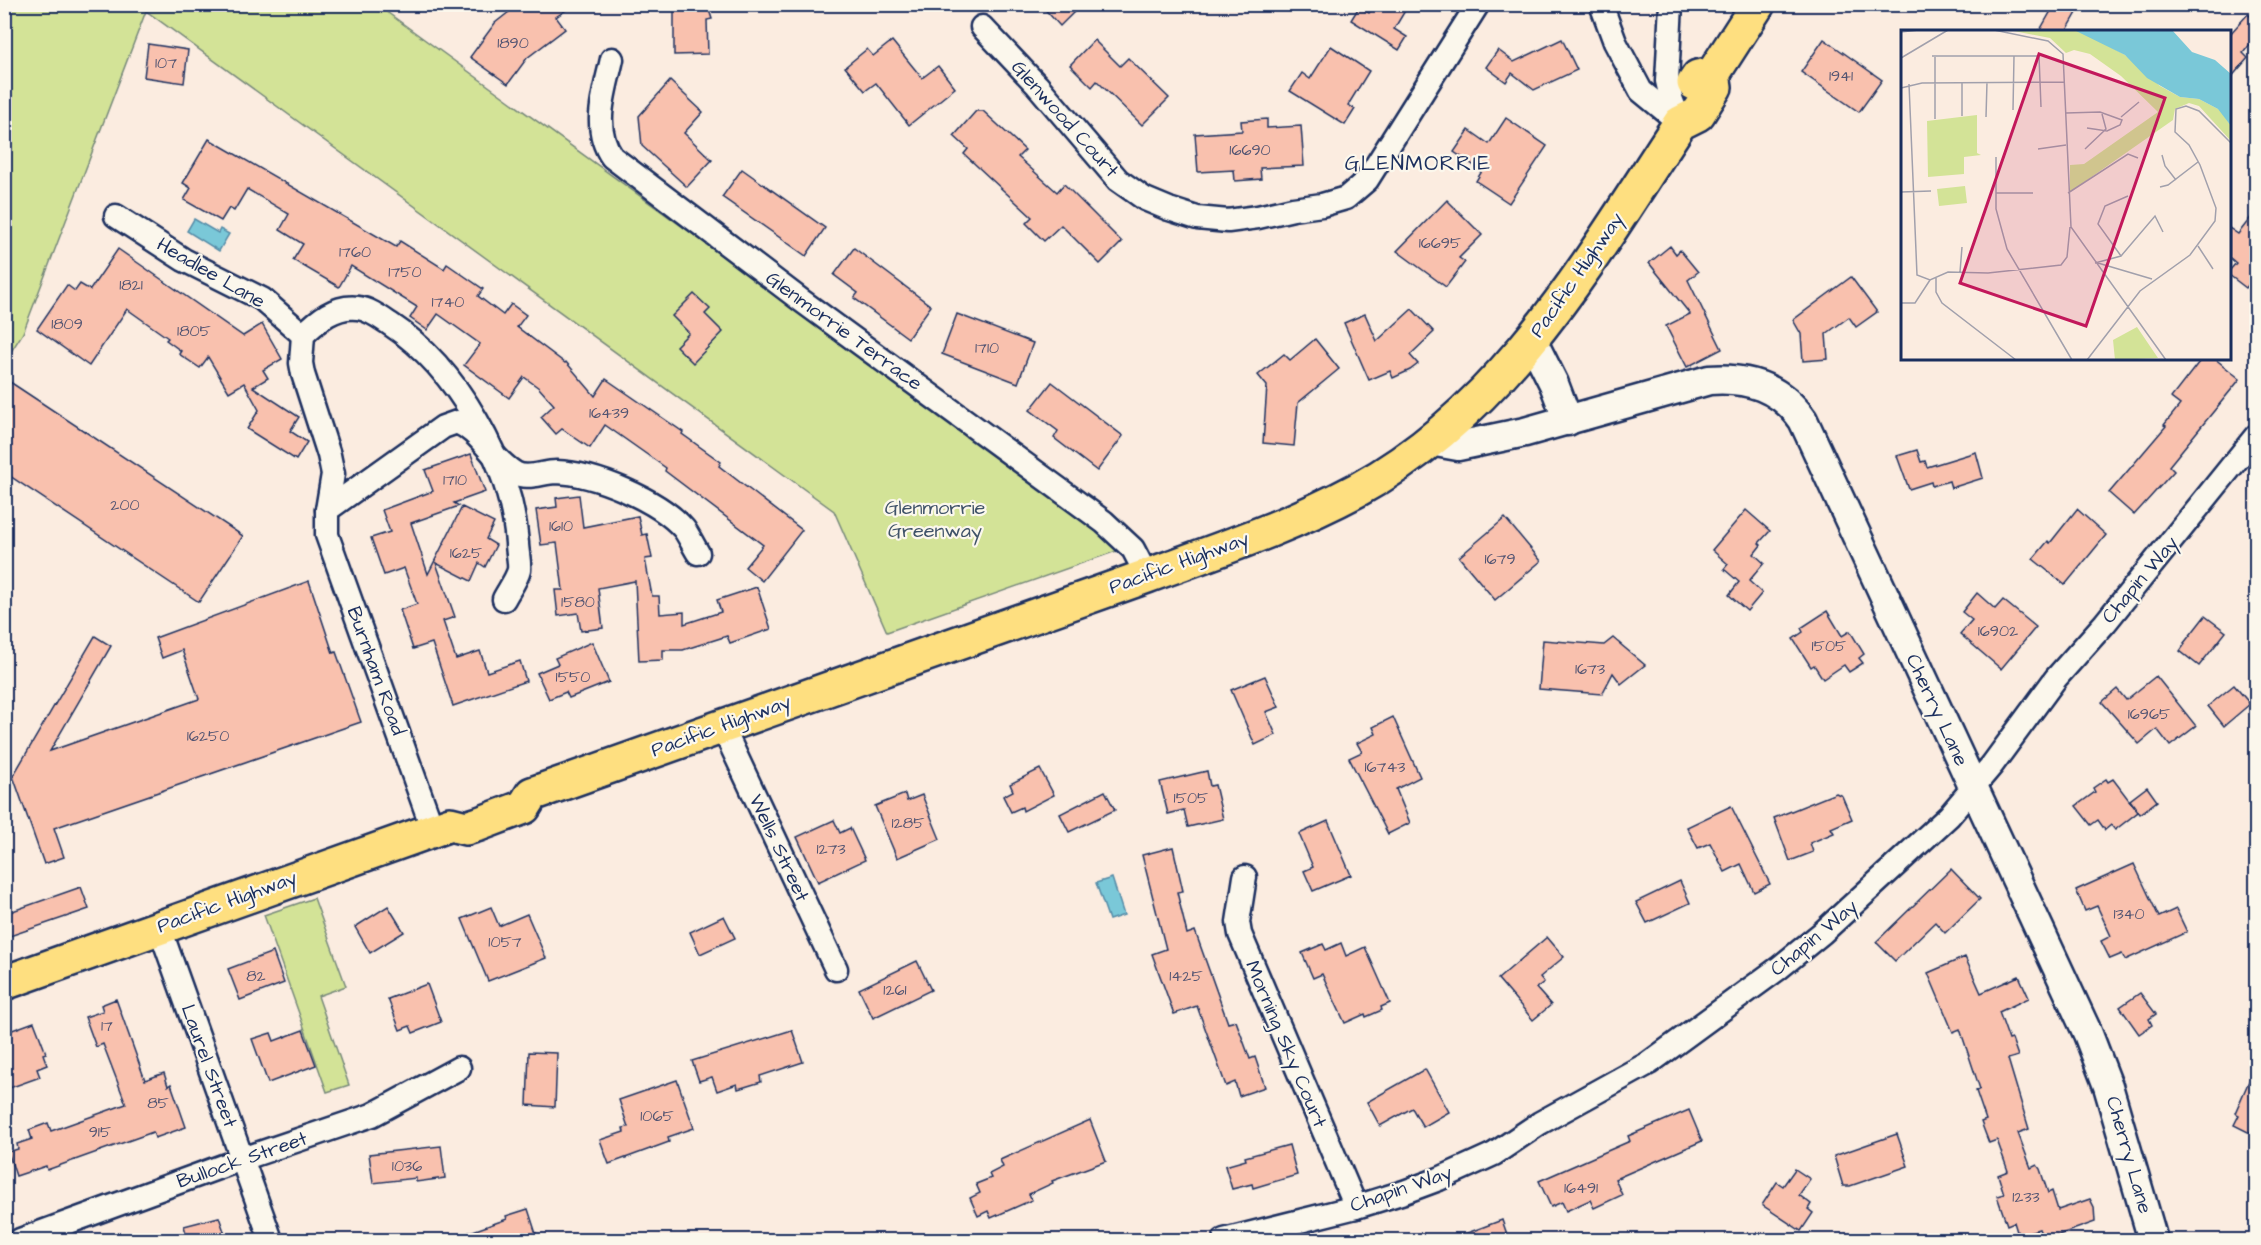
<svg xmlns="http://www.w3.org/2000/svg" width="2261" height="1245" font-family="'Architects Daughter',sans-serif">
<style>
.green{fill:#d3e397;stroke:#77897a;stroke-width:1.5}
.water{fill:#7ac8d8;stroke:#548ba7;stroke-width:1.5}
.building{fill:#f9c1ae;stroke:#1b2f5e;stroke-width:1.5}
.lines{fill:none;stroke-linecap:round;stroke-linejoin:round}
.minor-casing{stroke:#1b2f5e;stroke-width:27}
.tertiary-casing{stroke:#1b2f5e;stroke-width:33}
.primary-casing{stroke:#1b2f5e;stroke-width:38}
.minor{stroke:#fbf7ec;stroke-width:22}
.tertiary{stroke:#fbf7ec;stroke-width:28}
.primary{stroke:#fedf80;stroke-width:33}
.labels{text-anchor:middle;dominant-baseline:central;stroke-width:4.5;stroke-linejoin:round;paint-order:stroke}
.number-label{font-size:16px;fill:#525472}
.street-label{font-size:20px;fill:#1b2f5e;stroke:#fbf7ec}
.park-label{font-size:20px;fill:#405369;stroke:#fbf7ec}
.neighbourhood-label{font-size:21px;letter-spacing:1.5px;fill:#1b2f5e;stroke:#fbf7ec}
.inset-road{fill:none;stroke:#a1a0ac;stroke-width:1.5}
.view{fill:#c2185b;fill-opacity:0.15;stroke:#c2185b;stroke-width:3}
.inset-edge{fill:none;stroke:#1b2f5e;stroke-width:3}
</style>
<rect width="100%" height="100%" fill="#fbece0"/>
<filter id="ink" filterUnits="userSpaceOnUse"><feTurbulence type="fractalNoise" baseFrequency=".0167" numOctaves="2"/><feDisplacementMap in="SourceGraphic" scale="12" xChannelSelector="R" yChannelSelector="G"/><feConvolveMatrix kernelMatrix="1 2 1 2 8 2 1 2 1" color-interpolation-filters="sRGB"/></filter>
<g filter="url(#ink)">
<g class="green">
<path d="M5 5H377L1125 548 887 632 834 511 146 11 23 333 5 361Z"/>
<path d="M314 898 346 986 318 996 349 1085 327 1092 264 915Z"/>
</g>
<g class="water">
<path d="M194 219 218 233 220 229 229 234 219 251 187 231Z"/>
<path d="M1112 878 1124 915 1109 920 1096 883Z"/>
</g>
<g class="building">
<path d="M519 4H575L556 17 565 29 527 58 508 84 470 57 495 23Z"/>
<path d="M674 4H707L712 19 707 20 708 54 674 55Z"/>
<path d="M1040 4H1082L1060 26Z"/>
<path d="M1374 4H1409L1394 29 1407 37 1399 50 1351 20 1359 7 1369 13Z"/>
<path d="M2055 4H2082L2066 32H2039Z"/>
<path d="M2248 14 2256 22V37L2243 53 2248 58 2229 80V35Z"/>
<path d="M1562 39 1577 70 1534 90 1512 73 1506 82 1486 67 1498 50 1514 62Z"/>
<path d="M1824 39 1882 80 1859 112 1801 72Z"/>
<path d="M1094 40 1120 66 1128 58 1169 98 1142 125 1097 81 1092 87 1070 65Z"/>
<path d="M892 41 922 78 938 66 955 88 909 125 876 83 865 91 845 67 867 49 873 56Z"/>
<path d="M148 44 188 50 184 83 144 77Z"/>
<path d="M1331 46 1369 71 1348 105 1355 109 1345 125 1290 91 1302 73 1310 79Z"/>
<path d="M670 81 703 112 684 133 712 160 687 187 642 146 639 116Z"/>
<path d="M976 111H983L1025 150 1018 157 1057 192 1064 184 1122 242 1100 264 1061 225 1044 241 1026 223 1032 217 964 154 968 149 954 136Z"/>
<path d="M1506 118 1547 146 1509 203 1476 181 1482 171 1454 152 1469 130 1489 144Z"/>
<path d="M1267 119V128L1301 126 1304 166 1260 168 1261 179 1235 181 1234 170 1198 172 1195 134 1242 131 1241 121Z"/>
<path d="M209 139 396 247 400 241 444 269 447 264 483 289 478 296 503 315 511 304 526 315 517 327 565 363 566 362 595 396 606 379 683 432 682 434 721 462 719 466 802 530 762 581 745 567 763 545 665 471 666 468 605 425 590 448 562 429 556 434 541 417 554 405 539 388 524 377 509 398 464 365 480 344 438 314 427 330 410 318 417 307 351 266 339 287 293 260 303 244 280 230 289 214 247 189 234 211 229 208 221 221 184 200 191 188 183 183Z"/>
<path d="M742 169 825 228 806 256 722 197Z"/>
<path d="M1447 200 1482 235 1459 258 1465 262 1446 287 1397 251Z"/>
<path d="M2256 211V290L2249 284 2246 288 2229 275V271L2236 263 2229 257V228L2238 234Z"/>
<path d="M1670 246 1676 254 1680 250 1698 272 1688 280 1722 349 1687 367 1666 326 1690 314 1649 263Z"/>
<path d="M854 248 931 306 908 338 854 298 858 293 834 275Z"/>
<path d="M118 249 243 336 262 324 282 359 263 370 268 378 253 387 299 417 290 431 307 442 296 460 247 429 259 410 244 383 229 392 208 357 200 368 179 354 181 351 166 340 168 338 127 309 89 366 37 329 67 285 75 291 80 284 90 290Z"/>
<path d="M1851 277 1877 312 1856 327 1849 317 1826 334 1828 359 1803 361 1801 334 1793 320Z"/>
<path d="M694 294 710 309 705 314 723 332 693 363 676 346 689 333 672 316Z"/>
<path d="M1412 309 1434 332 1410 355 1418 364 1410 370 1393 378 1390 371 1369 380 1344 323 1365 314 1377 341Z"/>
<path d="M957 314 1033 343 1018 383 942 354Z"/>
<path d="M1315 339 1339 369 1298 403 1294 446 1263 443 1267 386 1258 375 1284 354 1290 360Z"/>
<path d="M2202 358H2214L2240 379 2169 466 2174 471 2134 515 2109 493 2166 426 2164 425 2180 405 2171 398Z"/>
<path d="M4 378 243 536 199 602 4 472Z"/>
<path d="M1052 382 1123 436 1097 471 1054 438 1058 431 1030 410Z"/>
<path d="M1917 450 1921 462 1925 461 1927 467 1976 452 1983 478 1951 488 1949 481 1932 486 1931 482 1909 489 1897 456Z"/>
<path d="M471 454 485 492 454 503 459 506 411 523 428 574 462 507 494 523 486 539 496 545 485 567 479 563 471 581 436 563 455 617 443 621 456 659 480 651 487 672 520 661 526 681 453 706 432 643 413 649 400 610 417 604 404 568 384 575 371 538 390 532 382 510 433 491 425 470Z"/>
<path d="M579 495 583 527 638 516 642 535 647 534 652 558 645 559 652 596H659L660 614 684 612V624L721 612 717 600 757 587 771 629 730 643 727 636 683 650H663V660L639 661 635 581 598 588 603 628 581 631 578 613 558 616 555 590H563L557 543 541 545 536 510 557 507 556 498Z"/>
<path d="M2077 509 2106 535 2065 585 2033 559 2048 541 2050 543Z"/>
<path d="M1746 510 1770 531 1759 543 1761 545 1754 554 1764 563 1749 581 1762 593 1747 611 1729 595 1739 582 1724 569 1728 564 1712 550Z"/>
<path d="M1505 518 1541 561 1495 600 1459 557Z"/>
<path d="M309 581 333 653 336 652 361 722 54 828 64 857 44 864 13 776 95 636 111 646 50 751 199 699 182 650 162 658 155 638Z"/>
<path d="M1977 593 1995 609 2003 600 2036 627 2001 669 1960 634 1972 620 1962 612Z"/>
<path d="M1827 611 1842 636 1850 631 1864 654 1859 658 1863 663 1849 672 1844 665 1823 679 1814 665 1811 667 1793 639 1803 632 1801 628Z"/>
<path d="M2205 616 2226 632 2199 666 2180 651 2185 644 2184 643Z"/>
<path d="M1613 638 1645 665 1621 684 1613 673 1602 694 1539 689 1543 640 1604 645Z"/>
<path d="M592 642 609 682 569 698 566 692 549 699 537 673 558 664 555 658Z"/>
<path d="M1265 676 1279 707 1266 712 1276 735 1255 745 1231 690Z"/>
<path d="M2156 676 2196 726 2170 746 2157 729 2139 744 2102 702 2117 689 2126 700Z"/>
<path d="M2234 685 2250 704 2224 726 2208 706Z"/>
<path d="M1393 717 1420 777 1396 789 1410 823 1388 834 1349 758 1362 752 1357 743 1376 734 1373 727Z"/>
<path d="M1040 769 1054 795 1023 811 1022 807 1011 812 1003 796 1013 791 1010 784Z"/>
<path d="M1207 771 1210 786 1215 785 1223 819 1188 827 1184 810 1168 814 1160 782Z"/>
<path d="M2106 779 2108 782 2113 779 2138 812 2115 830 2111 825 2105 830 2098 820 2091 825 2076 806 2095 792 2093 788Z"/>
<path d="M2147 787 2157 801 2140 814 2130 800Z"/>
<path d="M1105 791 1115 810 1069 832 1060 814Z"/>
<path d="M1836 793 1842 796 1852 819 1831 828 1834 833 1810 843 1813 852 1790 861 1774 818Z"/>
<path d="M905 794 907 801 922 795 940 839 897 858 875 806Z"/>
<path d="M1731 806 1770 884 1754 892 1741 864 1725 872 1710 843 1698 848 1687 827Z"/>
<path d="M834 820 840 833 850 828 865 860 818 882 797 837Z"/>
<path d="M1328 821 1351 875 1313 891 1304 871 1313 867 1299 834Z"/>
<path d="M1173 847 1183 891 1177 892 1187 934 1195 931 1228 1023 1236 1021 1250 1059 1255 1057 1265 1087 1239 1096 1235 1082 1226 1086 1197 1006 1174 1014 1152 954 1166 949 1142 855Z"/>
<path d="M2134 864 2159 917 2176 909 2187 932 2125 960 2122 954 2110 959 2101 941 2111 936 2097 906 2085 911 2076 890Z"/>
<path d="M1951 869 1980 899 1945 933 1935 922 1895 961 1876 942Z"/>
<path d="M1680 881 1690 903 1647 923 1636 902Z"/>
<path d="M81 887 89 909 4 938V914Z"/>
<path d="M388 906 404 932 370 953 355 927Z"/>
<path d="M491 907 499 926 527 914 546 958 488 981 462 919Z"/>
<path d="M724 916 735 938 700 954 690 932Z"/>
<path d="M1547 937 1564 957 1540 977 1544 982 1536 988 1551 1005 1533 1020 1498 979Z"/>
<path d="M1341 943 1346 956 1365 947 1390 1003 1381 1007 1382 1010 1366 1017 1365 1014 1345 1023 1322 974 1313 978 1302 953 1323 944 1326 950Z"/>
<path d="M273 952 284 983 240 1000 228 969Z"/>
<path d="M1965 957 1981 993 2019 976 2029 998 1999 1012 2009 1040 2012 1039 2018 1056 2008 1059 2029 1129 2018 1133 2031 1168 2037 1165 2040 1169 2048 1193 2052 1191 2058 1210 2090 1199 2094 1207 2095 1222 2047 1239 2046 1234 2042 1236 2039 1229 2018 1235 2014 1222 2007 1225 1997 1196 2004 1194 1998 1175 2008 1171 1997 1140 1989 1143 1981 1122 1986 1120 1976 1091 1980 1089 1960 1029 1953 1032 1928 973Z"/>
<path d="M917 961 931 990 873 1018 859 989Z"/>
<path d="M427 984 441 1022 413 1033 410 1026 400 1030 388 999Z"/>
<path d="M2140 993 2156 1014 2149 1019 2152 1025 2139 1034 2120 1007Z"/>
<path d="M116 999 145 1080 164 1073 168 1086 171 1084 186 1127 155 1138 153 1132 47 1170 46 1166 16 1176 8 1152 18 1149 17 1144 32 1139 29 1130 48 1123 51 1131 126 1104 103 1044 96 1047 85 1017 103 1011 101 1005Z"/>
<path d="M34 1022 46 1053 43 1054 47 1065 37 1069 40 1077 4 1090V1033Z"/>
<path d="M303 1030 316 1065 268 1083 252 1039 271 1033 274 1041Z"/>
<path d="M792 1030 803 1062 760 1076 761 1082 738 1089 737 1084 717 1091 712 1077 699 1081 692 1061Z"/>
<path d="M529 1052 557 1053 555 1107 527 1105Z"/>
<path d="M2256 1065V1136L2234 1125 2239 1115 2235 1113Z"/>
<path d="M1425 1069 1449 1112 1423 1127 1412 1108 1380 1126 1367 1102Z"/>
<path d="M677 1080 694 1128 668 1137 669 1142 609 1164 600 1140 624 1132 623 1128 628 1127 619 1100Z"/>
<path d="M1689 1110 1702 1141 1615 1179 1622 1195 1594 1208 1590 1200 1566 1211 1562 1202 1551 1207 1539 1181 1630 1141 1628 1136Z"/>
<path d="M1090 1120 1106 1161 1052 1181 1053 1183 1029 1194 1032 1200 991 1218 988 1211 978 1216 970 1198 980 1193 976 1184 991 1178 989 1174 1003 1167 1000 1160Z"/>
<path d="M1897 1134 1908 1166 1850 1186H1843L1834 1156Z"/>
<path d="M1289 1145 1297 1175 1253 1188 1252 1184 1232 1189 1225 1166 1246 1160 1245 1157Z"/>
<path d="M441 1146 445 1178 416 1182V1178L373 1183 369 1154Z"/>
<path d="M1795 1169 1810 1179 1799 1195 1811 1204 1808 1209 1813 1213 1801 1231 1762 1205 1777 1182 1783 1186Z"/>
<path d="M528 1209 538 1240H453V1238L507 1219 506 1216Z"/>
<path d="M219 1217 227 1240H188L184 1226Z"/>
<path d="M1502 1220 1509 1240H1455L1454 1238Z"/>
</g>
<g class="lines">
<defs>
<g id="minor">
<path d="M1601 4 1615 42 1641 91 1680 123"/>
<path d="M1671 4 1667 81 1671 98 1680 122"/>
<path d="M982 27 1037 85 1118 180 1145 199 1169 209 1197 218 1228 221 1258 217 1293 209 1322 205 1346 198 1367 180 1478 4"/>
<path d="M612 59C605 92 591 127 612 157L802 301 1104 522 1133 549 1147 576"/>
<path d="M116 216 184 260 262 299 303 335"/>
<path d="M327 510 443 427 457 422C481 432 492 460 515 473 527 480 543 472 556 472 594 473 659 500 684 529 689 536 693 545 698 553"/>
<path d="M722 726 836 969"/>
<path d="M433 830 327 535V510L333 474 329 455 303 374 301 363 303 335C318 320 335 305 358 308 369 309 381 318 390 324 457 368 511 463 517 543 517 551 520 562 519 570 517 579 508 591 504 599"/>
<path d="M1245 877 1238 922 1240 934 1356 1207"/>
<path d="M159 926 271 1240"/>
<path d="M20 1240 242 1159 372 1115 459 1068"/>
<path d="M1224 1240 1356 1207 1404 1192 1439 1179 1494 1154 1540 1123 1649 1063 1779 968 1822 933 1949 816 1992 765 2056 678 2105 623 2256 436"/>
</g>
<g id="tertiary">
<path d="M1532 340 1554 384 1568 421"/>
<path d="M1430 441 1458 446 1525 432 1709 380C1748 377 1780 387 1803 420L2088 1034 2108 1086 2153 1240"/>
</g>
<g id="primary">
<path d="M1694 83 1698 77 1713 74 1758 4"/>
<path d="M4 983 450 824 466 828 479 824 524 807 532 794 1147 576C1218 550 1290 526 1357 490 1506 409 1590 260 1680 123L1698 114 1715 87 1713 74"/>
</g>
</defs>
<use href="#minor" class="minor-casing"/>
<use href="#tertiary" class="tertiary-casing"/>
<use href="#primary" class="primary-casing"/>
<use href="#minor" class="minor"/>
<use href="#tertiary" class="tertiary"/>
<use href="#primary" class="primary"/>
</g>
</g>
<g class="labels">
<g class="number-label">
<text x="513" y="43">1890</text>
<text x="166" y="63">107</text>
<text x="1841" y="76">1941</text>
<text x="1250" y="150">16690</text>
<text x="1440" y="243">16695</text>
<text x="355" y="252">1760</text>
<text x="405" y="272">1750</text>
<text x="131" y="285">1821</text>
<text x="448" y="302">1740</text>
<text x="67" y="324">1809</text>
<text x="194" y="331">1805</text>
<text x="987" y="348">1710</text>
<text x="609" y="413">16439</text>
<text x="455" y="480">1710</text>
<text x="125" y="505">200</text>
<text x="561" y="526">1610</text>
<text x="466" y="553">1625</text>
<text x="1500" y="559">1679</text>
<text x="578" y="602">1580</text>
<text x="1998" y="631">16902</text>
<text x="1829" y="646">1505</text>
<text x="1590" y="669">1673</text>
<text x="573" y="677">1550</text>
<text x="2149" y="714">16965</text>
<text x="208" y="736">16250</text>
<text x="1385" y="767">16743</text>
<text x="1191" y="798">1505</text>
<text x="908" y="823">1285</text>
<text x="831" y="849">1273</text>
<text x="2129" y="914">1340</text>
<text x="505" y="942">1057</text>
<text x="256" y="976">82</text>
<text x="1186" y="976">1425</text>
<text x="895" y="990">1261</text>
<text x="107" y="1026">17</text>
<text x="158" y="1103">85</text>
<text x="657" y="1116">1065</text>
<text x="100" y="1132">915</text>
<text x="407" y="1166">1036</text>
<text x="1581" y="1188">16491</text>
<text x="2026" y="1197">1233</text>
</g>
<g class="street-label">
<text transform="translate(1065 119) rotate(48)">Glenwood Court</text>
<text transform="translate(211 273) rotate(30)">Headlee Lane</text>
<text transform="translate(1577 275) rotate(-55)">Pacific Highway</text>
<text transform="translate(844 331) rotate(36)">Glenmorrie Terrace</text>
<text transform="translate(1179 563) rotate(-20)">Pacific Highway</text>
<text transform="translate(2140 580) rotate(-50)">Chapin Way</text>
<text transform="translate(376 671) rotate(70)">Burnham Road</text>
<text transform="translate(1937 710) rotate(65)">Cherry Lane</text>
<text transform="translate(721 726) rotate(-20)">Pacific Highway</text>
<text transform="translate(779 848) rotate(65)">Wells Street</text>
<text transform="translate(227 902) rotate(-20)">Pacific Highway</text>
<text transform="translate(1814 938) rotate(-40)">Chapin Way</text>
<text transform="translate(1286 1044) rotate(67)">Morning Sky Court</text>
<text transform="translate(209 1066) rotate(70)">Laurel Street</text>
<text transform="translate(2129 1155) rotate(74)">Cherry Lane</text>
<text transform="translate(242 1160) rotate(-19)">Bullock Street</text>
<text transform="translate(1401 1189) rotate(-19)">Chapin Way</text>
</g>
<g class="park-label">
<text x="935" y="508">Glenmorrie<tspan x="935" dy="23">Greenway</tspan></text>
</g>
<g class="neighbourhood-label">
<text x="1418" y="163">GLENMORRIE</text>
</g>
</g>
<g transform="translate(1901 30)">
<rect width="330" height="330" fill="#fbece0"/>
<path d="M178 0 224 25 259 56 279 67 298 69 319 80 330 96V111L298 76 288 73 274 79 272 90 169 162V135L183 134 257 82 220 46 189 24 173 20 165 23 149 8 113 1ZM76 85V123L80 125 63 127V144L27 147 26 91ZM64 156 66 173 38 176 36 159ZM236 297 257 328 214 330 212 310Z" fill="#d3e397"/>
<path d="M173 0H271L291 22 314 30 330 44V96L317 79 298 69 279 67 246 48 224 25Z" fill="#7ac8d8"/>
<path class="inset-road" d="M93 0 147 11 162 24 170 197 265 330M0 2 18 0M31 26H138L140 77M34 27V89M0 28 47 0M61 53V86M8 54 16 245 29 250 47 242 87 243 160 235 166 227 169 197M0 58 21 53 163 52M112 80 113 26M165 83 199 82 221 90 219 95 206 101 186 98M85 87 86 52M220 87 238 72M137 119 165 115M184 119 205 99 201 84M261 125 264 136 275 150M95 127V179L106 219 171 330M259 157 267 155 297 132M0 162 30 161M95 163H132M167 163 227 124 237 128M297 216 312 239M220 226 197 194 204 176 227 166M194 233 220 226 254 186 262 202M197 233 251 249M59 242 61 217M35 248V262L41 273 115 330M0 273H14L29 250M186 330 239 261 289 225 314 191 315 178 299 135 288 115 274 102 275 79 285 76 298 81 330 113"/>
<path class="view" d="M138 24 264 68 185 296 59 253Z"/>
<rect width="330" height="330" class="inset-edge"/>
</g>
<rect width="2261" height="1245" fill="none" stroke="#fbf7ec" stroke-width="24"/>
<rect x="12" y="12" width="2237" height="1221" fill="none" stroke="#1b2f5e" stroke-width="2" filter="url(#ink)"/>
</svg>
